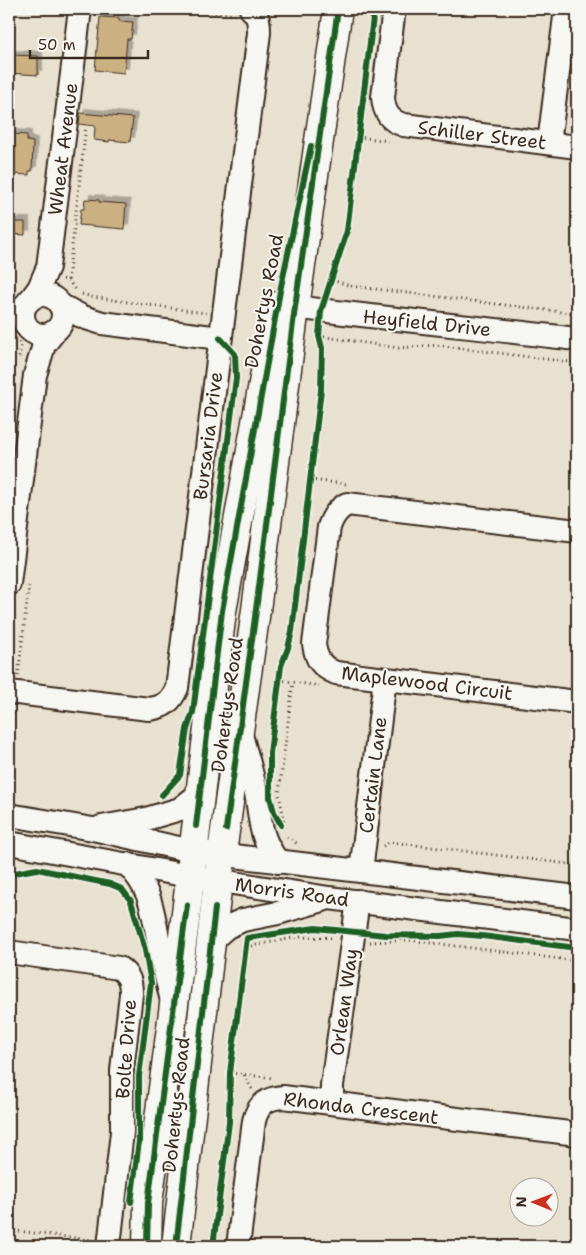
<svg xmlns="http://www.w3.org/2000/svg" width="586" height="1255" font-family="'Shantell Sans',sans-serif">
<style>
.building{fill:#cbb081;stroke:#3b2a1e;filter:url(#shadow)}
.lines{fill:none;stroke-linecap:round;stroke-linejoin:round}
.minor-casing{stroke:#3b2a1e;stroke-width:26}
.major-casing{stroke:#3b2a1e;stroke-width:31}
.path{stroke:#3b2a1e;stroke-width:3;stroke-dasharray:1 4;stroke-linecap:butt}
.minor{stroke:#f6f6f2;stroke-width:22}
.major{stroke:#f6f6f2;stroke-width:28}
.cycleway-casing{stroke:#f6f6f2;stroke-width:9}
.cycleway{stroke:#1b5e20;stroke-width:6}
.labels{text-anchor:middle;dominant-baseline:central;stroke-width:4;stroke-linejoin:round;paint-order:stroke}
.street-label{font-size:19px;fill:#3b2a1e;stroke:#f6f6f2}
</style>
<defs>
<filter id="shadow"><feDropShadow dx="4.5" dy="-4.5" stdDeviation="0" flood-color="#0004"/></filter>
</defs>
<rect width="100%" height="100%" fill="#e9e1d0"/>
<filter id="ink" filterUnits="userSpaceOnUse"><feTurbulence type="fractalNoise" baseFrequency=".02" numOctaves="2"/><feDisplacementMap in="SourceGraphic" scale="10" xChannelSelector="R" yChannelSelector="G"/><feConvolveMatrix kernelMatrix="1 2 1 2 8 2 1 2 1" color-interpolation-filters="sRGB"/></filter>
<g filter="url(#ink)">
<g class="building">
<path d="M100 17 119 18V21L133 22 131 39H127L124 73 95 70Z"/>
<path d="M9 55 38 56V75L9 73Z"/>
<path d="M80 113 133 118 130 142 109 140V142L94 140 95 126 79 124Z"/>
<path d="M12 134 27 135V141L33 142 32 171H29V175L11 174V171H9V135Z"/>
<path d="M85 199 99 200V202L126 204 124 229 79 225 81 209H84Z"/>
<path d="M9 222H25V235L9 234Z"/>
</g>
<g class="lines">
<defs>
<g id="minor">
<path d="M394 9 383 97C384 112 389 121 404 125L577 147"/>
<path d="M549 143 566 9"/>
<circle cx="43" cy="315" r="20"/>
<path d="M30 300 39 288 48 267 80 9"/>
<path d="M60 305 83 317 102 323 220 338"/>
<path d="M295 307C389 319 483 328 577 339"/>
<path d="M577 531 347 504C337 510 333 516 329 527L314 644C316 659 321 667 336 673L577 702"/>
<path d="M9 584 35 375 44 345 55 331"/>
<path d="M9 692 149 709C164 707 171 702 177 688L259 33C259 23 259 16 251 9"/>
<path d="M241 735C246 752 251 770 255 788 262 820 257 833 278 862"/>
<path d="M9 815 93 829 192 851 577 897"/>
<path d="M101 827 146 819 180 809 200 793"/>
<path d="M9 843 189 876 329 898 577 929"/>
<path d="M127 864C154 893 152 912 160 948 163 966 168 983 172 1001"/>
<path d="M361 871 385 679"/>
<path d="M212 940 227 927 243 920 278 913 323 900"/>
<path d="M9 952 119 968C129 975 131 981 131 994L122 1070V1132L109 1246"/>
<path d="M332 1103V1085L358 901"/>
<path d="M238 1246 254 1121C258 1104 267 1098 283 1097L577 1134"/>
</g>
<g id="major">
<path d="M147 1246 148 1203 186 913 222 611 277 306"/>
<path d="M176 1246 218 881 256 610 295 307 338 9"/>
</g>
</defs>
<use href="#minor" class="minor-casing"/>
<use href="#major" class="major-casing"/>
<g class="path">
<path d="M185 9 235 15"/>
<path d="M358 137 390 141"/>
<path d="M63 279 68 280 76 291"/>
<path d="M68 280 86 126"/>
<path d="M332 280 351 286 577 314"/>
<path d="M82 294 92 297 206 313"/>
<path d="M9 331 11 332 21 345 19 358"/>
<path d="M319 336 399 348 436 345 577 363"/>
<path d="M310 480 346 484"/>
<path d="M18 676 29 586"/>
<path d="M279 680 319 686"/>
<path d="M9 754 14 710"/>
<path d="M281 825 284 819 279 794 293 682"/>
<path d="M287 837 298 844"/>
<path d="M383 846 391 842 577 865"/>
<path d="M370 942 408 940 577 961"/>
<path d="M246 947 298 937 334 938"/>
<path d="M230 1073 274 1078"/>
<path d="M244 1075 252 1089"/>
<path d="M9 1230 93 1240"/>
</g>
<use href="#minor" class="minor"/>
<use href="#major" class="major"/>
<defs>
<g id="cycleway">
<path d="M162 795 180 775 187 729 193 712 236 378 235 354 220 338"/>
<path d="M281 825 274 812 270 797V753L281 666 288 648 292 631 317 423 321 390 322 348 319 336 321 311 347 231 374 9"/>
<path d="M196 826 222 611 280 291 311 146"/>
<path d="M226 829 256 610 295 307 338 9"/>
<path d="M9 874 37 869 110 884 122 889 131 901 145 950 151 983 139 1076V1141L131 1202"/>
<path d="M147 1246 148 1203 187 905"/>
<path d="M176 1246 215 908"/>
<path d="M213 1246 229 1122 230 1073 247 938 315 928 386 935 440 936 458 934 482 936 577 948"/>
</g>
</defs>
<use href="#cycleway" class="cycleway-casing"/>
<use href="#cycleway" class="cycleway"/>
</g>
</g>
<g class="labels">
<g class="street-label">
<text transform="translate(482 135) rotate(7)">Schiller Street</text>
<text transform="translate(63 149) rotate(-83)">Wheat Avenue</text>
<text transform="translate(264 301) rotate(-79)">Dohertys Road</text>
<text transform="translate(427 323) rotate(6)">Heyfield Drive</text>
<text transform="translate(208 436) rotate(-83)">Bursaria Drive</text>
<text transform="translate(427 683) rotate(7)">Maplewood Circuit</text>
<text transform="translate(227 705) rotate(-82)">Dohertys Road</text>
<text transform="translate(373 775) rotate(-83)">Certain Lane</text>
<text transform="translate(292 892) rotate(8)">Morris Road</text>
<text transform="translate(344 1002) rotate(-82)">Orlean Way</text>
<text transform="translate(126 1049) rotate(-86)">Bolte Drive</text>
<text transform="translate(176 1105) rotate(-84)">Dohertys Road</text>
<text transform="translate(361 1108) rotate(7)">Rhonda Crescent</text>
</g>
</g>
<rect width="586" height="1255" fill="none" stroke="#f6f6f2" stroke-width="30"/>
<rect x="15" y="15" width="556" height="1225" fill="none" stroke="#3b2a1e" stroke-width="2" filter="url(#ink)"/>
<g transform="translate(534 1202) rotate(271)"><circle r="24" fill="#f6f6f2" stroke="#aba49d"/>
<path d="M0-4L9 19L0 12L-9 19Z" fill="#c8321e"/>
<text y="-8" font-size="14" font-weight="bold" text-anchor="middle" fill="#3b2a1e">N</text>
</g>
<path d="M30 50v8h118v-8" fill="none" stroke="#3b2a1e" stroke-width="2.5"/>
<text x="38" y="50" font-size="15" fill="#3b2a1e" stroke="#f6f6f2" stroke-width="4" paint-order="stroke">50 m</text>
</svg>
